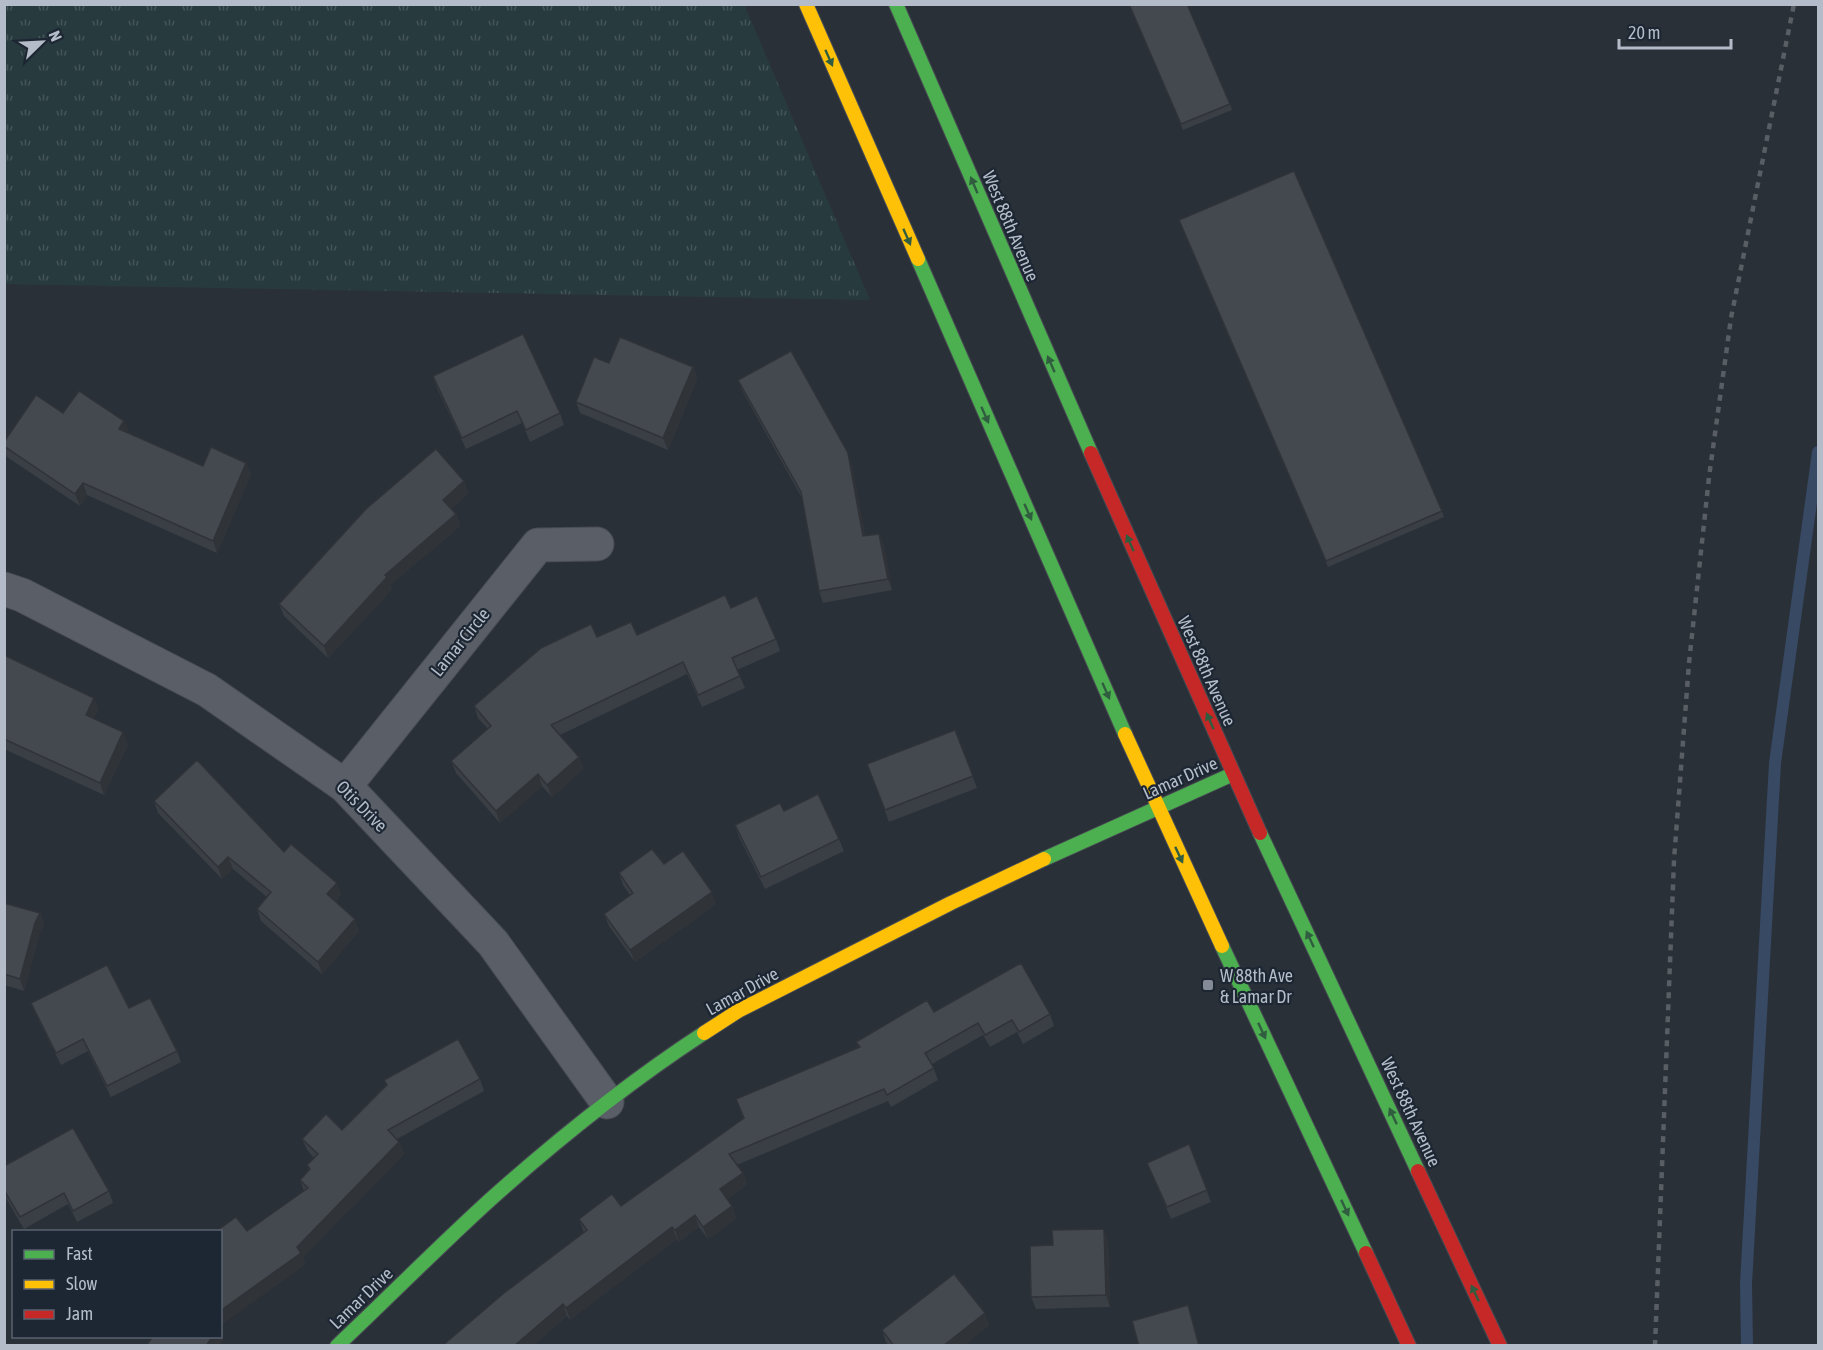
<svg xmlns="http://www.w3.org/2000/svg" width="1823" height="1350" font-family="'Asap Condensed',sans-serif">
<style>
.grass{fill:url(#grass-tufts)}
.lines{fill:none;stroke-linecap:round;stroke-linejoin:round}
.stream{stroke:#384963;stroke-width:12}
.street-casing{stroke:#484c53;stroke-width:35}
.fast-casing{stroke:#484c53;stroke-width:16}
.slow-casing{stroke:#484c53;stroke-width:16}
.jam-casing{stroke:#484c53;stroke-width:16}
.street{stroke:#5a5e66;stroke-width:33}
.fast{stroke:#4caf50;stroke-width:14}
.slow{stroke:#ffc107;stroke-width:14}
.jam{stroke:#c62828;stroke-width:14}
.rail{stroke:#595d64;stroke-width:4.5;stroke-dasharray:6 6;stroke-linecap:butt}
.wall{fill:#3a3f45}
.shaded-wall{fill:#303338}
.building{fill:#444950;stroke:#303338;stroke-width:1.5}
.oneway{fill:#305d3f}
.poi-dot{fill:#848b96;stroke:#1d2633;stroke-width:2}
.labels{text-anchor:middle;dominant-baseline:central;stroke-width:4.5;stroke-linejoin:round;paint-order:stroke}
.street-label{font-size:18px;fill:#b4bcc9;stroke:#1d2633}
.poi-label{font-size:18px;fill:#b4bcc9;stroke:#1d2633;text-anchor:start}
</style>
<defs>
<pattern id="grass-tufts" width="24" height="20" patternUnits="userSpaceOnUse" patternTransform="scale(1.5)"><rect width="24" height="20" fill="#273a3e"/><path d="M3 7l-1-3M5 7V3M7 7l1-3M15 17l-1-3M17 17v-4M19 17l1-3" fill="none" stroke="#445559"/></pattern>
</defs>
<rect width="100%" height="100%" fill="#2a3038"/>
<path class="grass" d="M744 4 870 300 5 284V5Z"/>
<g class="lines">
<path class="stream" d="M1747 1346 1746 1284 1775 763 1818 452"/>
<defs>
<g id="street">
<path d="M4 589 22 595 207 690 345 786 493 943 607 1102"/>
<path d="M345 786 538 545 597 544"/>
</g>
<g id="fast">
<path d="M896 4 1091 453"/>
<path d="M918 259 1125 734"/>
<path d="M1260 833 1418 1171"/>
<path d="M1044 859 1233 774"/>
<path d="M1222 946 1366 1253"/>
<path d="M337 1346C389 1297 439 1246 492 1198 558 1139 629 1082 704 1033"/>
</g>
<g id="slow">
<path d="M806 4 918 259"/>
<path d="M1125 734 1222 946"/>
<path d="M704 1033 738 1011 951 903 1044 859"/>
</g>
<g id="jam">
<path d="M1091 453 1260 833"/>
<path d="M1418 1171 1500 1346"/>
<path d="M1366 1253 1409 1346"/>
</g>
</defs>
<use href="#street" class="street-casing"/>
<use href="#fast" class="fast-casing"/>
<use href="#slow" class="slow-casing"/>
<use href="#jam" class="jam-casing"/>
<use href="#street" class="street"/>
<use href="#fast" class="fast"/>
<use href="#slow" class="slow"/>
<use href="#jam" class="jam"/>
<path class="rail" d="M1655 1346 1674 860 1689 663 1709 477 1731 318 1794 4"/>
</g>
<g class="wall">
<path d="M1129 4 1230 104 1232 110 1183 130Z"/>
<path d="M1181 226 1442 511 1444 517 1328 567Z"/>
<path d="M609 363 693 367 697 379 668 450 580 413 576 402Z"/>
<path d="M433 376 560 413 564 425 530 442 522 423 466 449 437 388Z"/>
<path d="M738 380 852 465 865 536 879 534 884 546 892 590 823 603 819 591 802 498 743 392Z"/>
<path d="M63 413 124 421 129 433 203 466 246 463 251 474 217 553 87 495 80 506 7 457 4 450V442Z"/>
<path d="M469 493 451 509 456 514 460 526 390 585 392 589 328 658 284 616 279 604Z"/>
<path d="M731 608 776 639 780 651 737 670 745 688 702 707 687 674 560 735 579 757 583 769 552 797 542 786 500 823 456 773 451 761 488 729 478 718 474 706 597 637 637 635Z"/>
<path d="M4 655 94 698 98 710 94 718 128 744 104 795 4 749Z"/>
<path d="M955 730 977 788 889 822 867 764Z"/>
<path d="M154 801 284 852 341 894 335 902 359 931 322 974 261 921 257 909 267 897 233 869 222 879 158 813Z"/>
<path d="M735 825 839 839 844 851 765 889 739 837Z"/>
<path d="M664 864 716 904 635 962 609 926 604 914 630 895 623 885 619 873Z"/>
<path d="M4 903 40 913 44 925 39 935 24 991 4 985Z"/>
<path d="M31 1003 129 1008 177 1051 181 1062 111 1097 88 1051 61 1065 36 1015Z"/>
<path d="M934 1012 1050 1014 1054 1026 1023 1044 1017 1032 990 1047 983 1035 932 1064 938 1080 891 1107 888 1101 737 1165 743 1173 747 1185 727 1199 732 1206 736 1218 708 1239 699 1227 679 1242 677 1239 570 1320 567 1316 532 1346 584 1233 579 1219 621 1206 743 1118 736 1099 859 1048 856 1042Z"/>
<path d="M480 1079 484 1091 397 1139 399 1142 404 1154 303 1257 305 1265 247 1231 304 1191 300 1180 309 1170 307 1165 314 1158 307 1150 302 1139 342 1130 386 1085 384 1080Z"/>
<path d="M1189 1144 1211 1202 1171 1219 1147 1163Z"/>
<path d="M4 1166 109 1191 113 1203 77 1222 68 1204 24 1229 4 1195Z"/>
<path d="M1108 1241 1110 1307 1036 1309 1031 1297 1053 1245Z"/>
<path d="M989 1325 963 1346H889L886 1342 882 1330Z"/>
</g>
<g class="shaded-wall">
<path d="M693 367 697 379 668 450 663 438Z"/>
<path d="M124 421 129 433 119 429Z"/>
<path d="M848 453 852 465 868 548 863 536Z"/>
<path d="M246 463 251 474 217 553 213 541Z"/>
<path d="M464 481 469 493 448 512 443 500Z"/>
<path d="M83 483 87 495 80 506 75 494Z"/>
<path d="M456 514 460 526 390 585 392 589 328 658 324 646 385 575Z"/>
<path d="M879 534 884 546 892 590 888 579Z"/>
<path d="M94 698 98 710 91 727 86 715Z"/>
<path d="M123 732 128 744 104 795 100 783Z"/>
<path d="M579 757 583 769 552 797 547 785Z"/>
<path d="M538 774 542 786 500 823 496 811Z"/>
<path d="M228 857 233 869 222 879 218 867Z"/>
<path d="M337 883 341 894 331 906 327 894Z"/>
<path d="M712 892 716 904 635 962 630 950Z"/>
<path d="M40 913 44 925 39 935 24 991 20 979 35 923Z"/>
<path d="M355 919 359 931 322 974 318 962Z"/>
<path d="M399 1142 404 1154 303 1257 305 1265 220 1326V1311L297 1247Z"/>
<path d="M743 1173 747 1185 725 1201 720 1189Z"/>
<path d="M732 1206 736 1218 708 1239 703 1227Z"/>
<path d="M695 1215 699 1227 679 1242 675 1230Z"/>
<path d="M672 1227 677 1239 570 1320 566 1308Z"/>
<path d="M1104 1229 1108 1241 1110 1307 1106 1295Z"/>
<path d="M563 1304 567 1316 532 1346H514Z"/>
<path d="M1188 1305 1192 1317 1200 1346H1199Z"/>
<path d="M985 1313 989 1325 963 1346H943Z"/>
<path d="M220 1331 224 1340 219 1346H206L213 1336H220Z"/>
</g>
<g class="building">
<path d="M1129 4H1187L1230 104 1181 124Z"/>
<path d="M1294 171 1442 511 1326 561 1179 220Z"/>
<path d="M523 334 560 413 526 430 517 411 462 438 433 376Z"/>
<path d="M620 337 693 367 663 438 576 402 594 357 609 363Z"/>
<path d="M791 351 848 453 863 536 879 534 888 579 819 591 801 492 738 380Z"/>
<path d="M79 391 124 421 119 429 203 466 211 447 246 463 213 541 83 483 75 494 4 446V442L36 395 63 413Z"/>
<path d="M436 449 464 481 443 500 456 514 385 575 387 577 324 646 279 604 366 509Z"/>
<path d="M725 595 731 608 757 596 776 639 732 658 740 676 698 695 683 662 551 725 579 757 547 785 538 774 496 811 451 761 491 726 474 706 541 648 591 624 597 637 631 622 637 635Z"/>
<path d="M4 655 94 698 86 715 123 732 100 783 4 739Z"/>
<path d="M955 730 973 776 885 810 867 764Z"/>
<path d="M197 760 284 852 291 844 337 883 327 894 355 919 318 962 257 909 271 892 228 857 218 867 154 801Z"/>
<path d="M818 794 839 839 761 877 735 825 780 803 784 811Z"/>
<path d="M652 849 664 864 683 851 712 892 630 950 604 914 633 893 619 873Z"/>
<path d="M4 903 40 913 35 923 20 979 4 974Z"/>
<path d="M1021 963 1050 1014 1019 1032 1012 1020 985 1035 978 1023 925 1053 934 1068 887 1095 884 1089 729 1154 743 1173 720 1189 732 1206 703 1227 695 1215 675 1230 672 1227 566 1308 563 1304 514 1346H442L504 1293 587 1230 579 1219 612 1194 621 1206 744 1118 736 1099 860 1047 856 1042 927 1000 934 1012Z"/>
<path d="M107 965 129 1008 150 998 177 1051 107 1086 83 1039 56 1053 31 1003Z"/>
<path d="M458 1039 480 1079 388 1130 399 1142 297 1247 301 1253 220 1311V1232H215L236 1217 247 1231 308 1188 300 1180 310 1169 307 1165 318 1154 302 1139 326 1114 342 1130 387 1085 384 1080Z"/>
<path d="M73 1128 109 1191 73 1211 64 1193 20 1217 4 1190V1166Z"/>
<path d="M1189 1144 1207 1190 1167 1207 1147 1163Z"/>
<path d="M1104 1229 1106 1295 1031 1297 1030 1246 1053 1245 1052 1230Z"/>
<path d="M954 1274 985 1313 943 1346H894L882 1330Z"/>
<path d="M1188 1305 1199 1346H1139L1132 1321Z"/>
<path d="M153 1336H213L206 1346H146Z"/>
</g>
<defs><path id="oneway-solid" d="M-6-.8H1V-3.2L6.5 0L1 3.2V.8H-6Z" transform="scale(1.5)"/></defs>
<g class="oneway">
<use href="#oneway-solid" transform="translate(829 58) rotate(66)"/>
<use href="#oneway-solid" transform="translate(974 185) rotate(-113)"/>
<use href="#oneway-solid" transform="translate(907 237) rotate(66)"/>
<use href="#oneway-solid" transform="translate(1051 364) rotate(-114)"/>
<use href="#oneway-solid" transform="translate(985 415) rotate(66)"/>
<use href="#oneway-solid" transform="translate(1028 512) rotate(66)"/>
<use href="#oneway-solid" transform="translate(1130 543) rotate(-114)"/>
<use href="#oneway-solid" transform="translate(1106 691) rotate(66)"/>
<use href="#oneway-solid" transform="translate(1210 721) rotate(-114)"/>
<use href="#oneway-solid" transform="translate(1179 855) rotate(65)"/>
<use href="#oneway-solid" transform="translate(1310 939) rotate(-115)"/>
<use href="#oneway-solid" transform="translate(1262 1031) rotate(65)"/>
<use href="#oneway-solid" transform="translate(1393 1116) rotate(-115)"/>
<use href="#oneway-solid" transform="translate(1345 1208) rotate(65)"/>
<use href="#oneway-solid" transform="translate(1475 1293) rotate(-115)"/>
</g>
<rect class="poi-dot" x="1202" y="979" width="12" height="12" rx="3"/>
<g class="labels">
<g class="street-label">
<text transform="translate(1011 226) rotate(67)">West 88th Avenue</text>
<text transform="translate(460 642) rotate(-51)">Lamar Circle</text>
<text transform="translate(1207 671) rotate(66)">West 88th Avenue</text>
<text transform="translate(1180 778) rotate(-24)">Lamar Drive</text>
<text transform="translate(362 806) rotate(45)">Otis Drive</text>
<text transform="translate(742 991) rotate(-29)">Lamar Drive</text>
<text transform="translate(1411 1112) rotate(65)">West 88th Avenue</text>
<text transform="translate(361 1298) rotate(-44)">Lamar Drive</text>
</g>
<g class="poi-label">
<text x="1220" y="975">W 88th Ave<tspan x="1220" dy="21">&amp; Lamar Dr</tspan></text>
</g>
</g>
<rect width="1823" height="1350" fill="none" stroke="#b4bcc9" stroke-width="12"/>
<rect x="12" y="1230" width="210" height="108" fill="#1d2633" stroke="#59626f" stroke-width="1.5"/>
<rect x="24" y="1250" width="30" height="9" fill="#4caf50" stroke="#59626f" stroke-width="1.5"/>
<text x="66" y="1260" font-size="18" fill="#b4bcc9">Fast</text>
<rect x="24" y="1280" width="30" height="9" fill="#ffc107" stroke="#59626f" stroke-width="1.5"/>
<text x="66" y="1290" font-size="18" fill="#b4bcc9">Slow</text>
<rect x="24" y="1310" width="30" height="9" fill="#c62828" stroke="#59626f" stroke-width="1.5"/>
<text x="66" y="1320" font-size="18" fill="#b4bcc9">Jam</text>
<g transform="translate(42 42) rotate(66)" stroke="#1d2633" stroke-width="4.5" paint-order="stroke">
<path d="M0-4.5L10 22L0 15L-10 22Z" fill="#b4bcc9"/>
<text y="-9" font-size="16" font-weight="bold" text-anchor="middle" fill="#b4bcc9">N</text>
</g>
<path d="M1619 39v9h112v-9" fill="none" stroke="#b4bcc9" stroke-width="3"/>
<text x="1628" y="39" font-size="18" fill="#b4bcc9" stroke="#1d2633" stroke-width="4.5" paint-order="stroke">20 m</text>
</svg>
